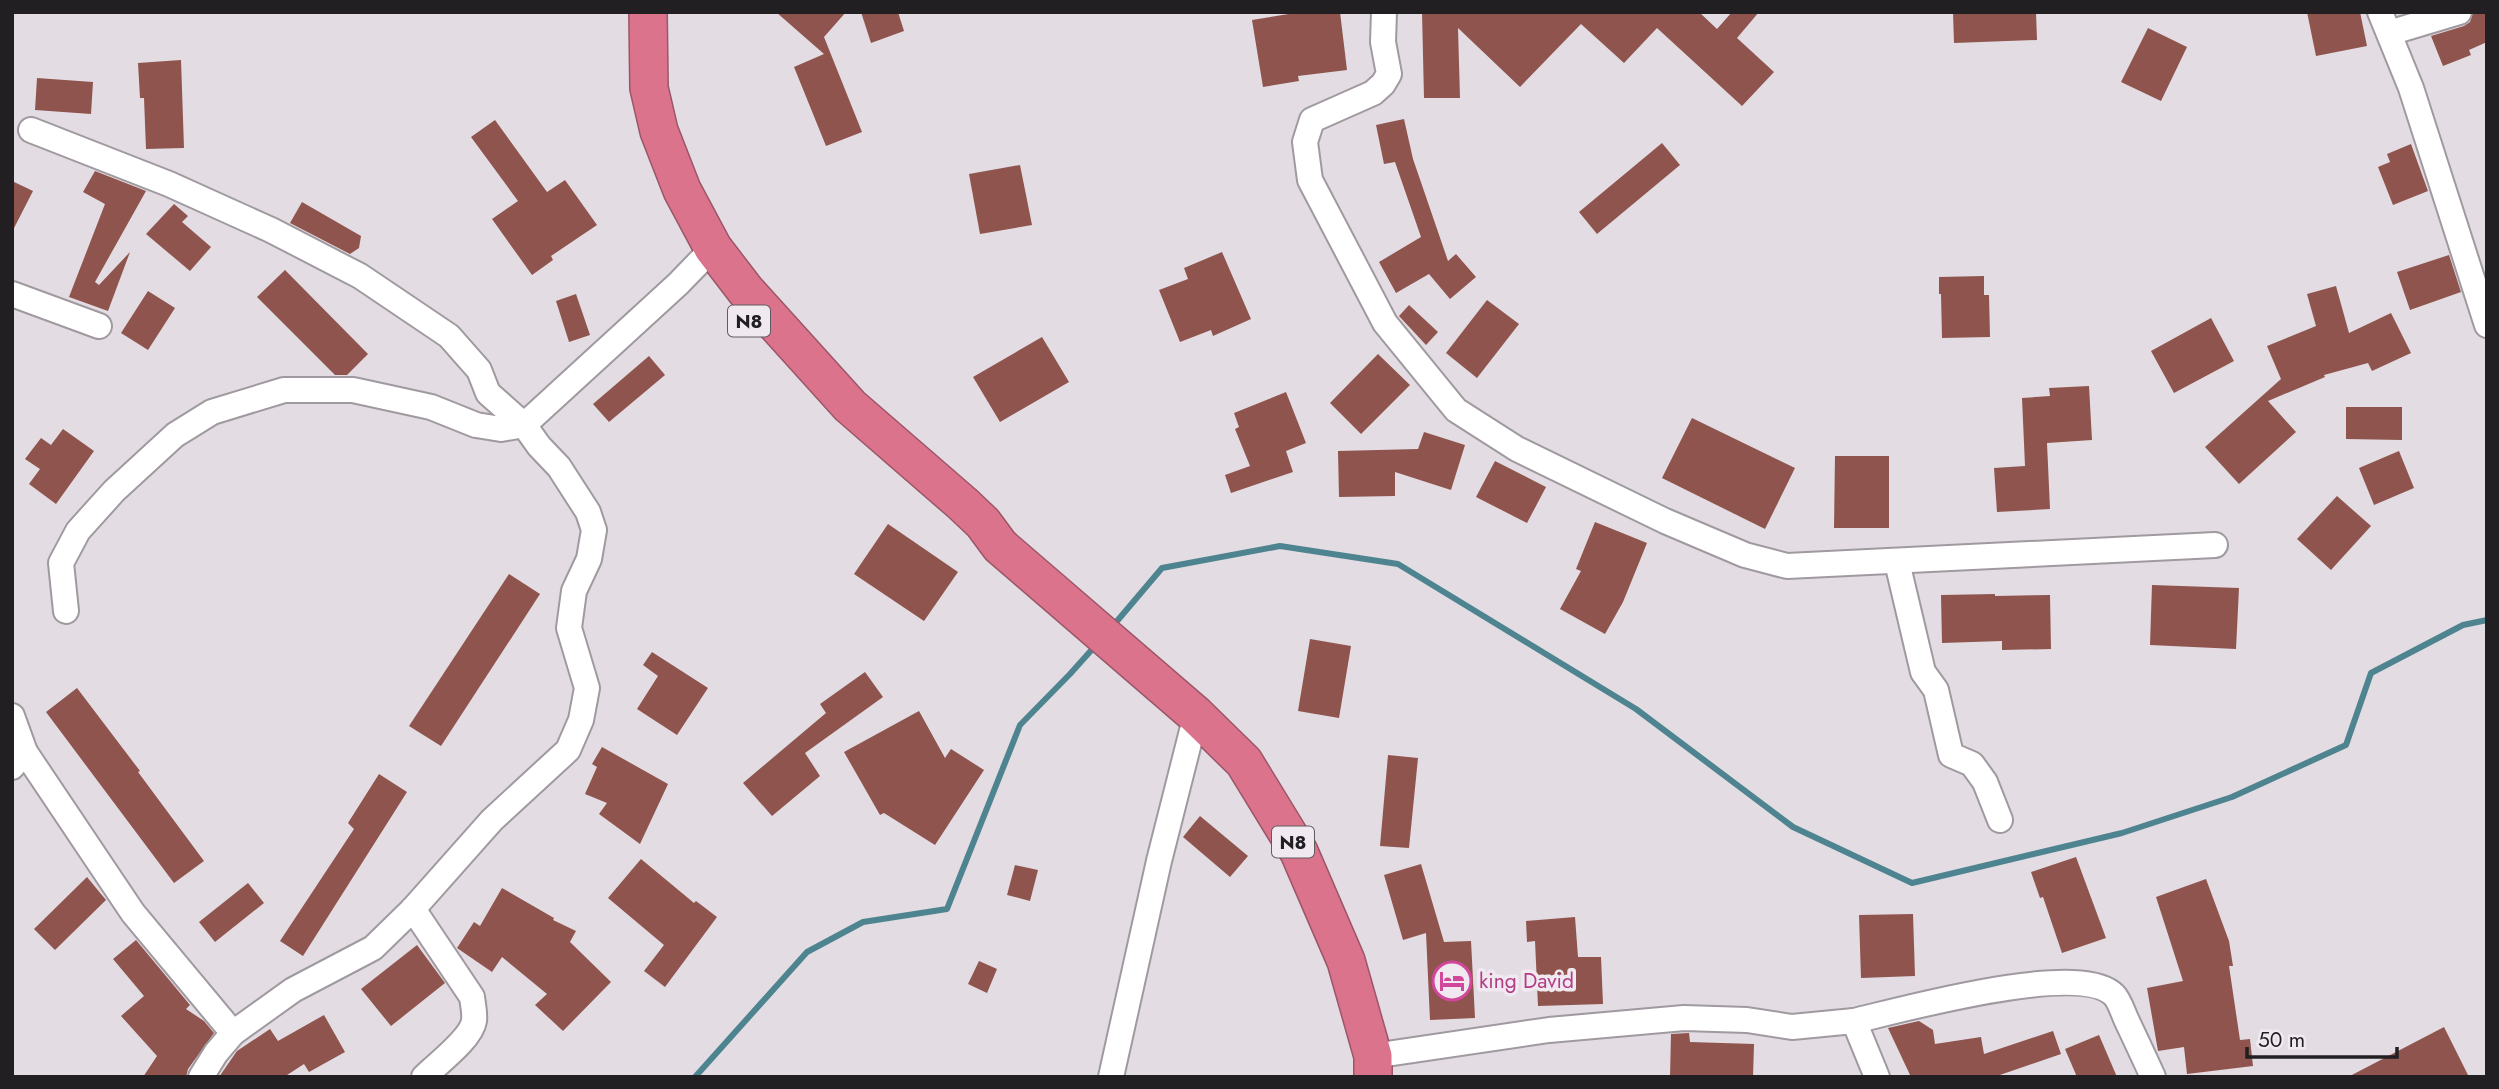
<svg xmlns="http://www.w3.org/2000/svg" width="2499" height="1089" font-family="Jost,sans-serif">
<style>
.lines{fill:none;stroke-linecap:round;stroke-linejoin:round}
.stream{stroke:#4e848f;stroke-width:6}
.building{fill:#8e544d}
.minor-casing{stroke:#a09aa0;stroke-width:28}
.highway-casing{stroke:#9b5667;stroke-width:40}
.minor{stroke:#fff;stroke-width:24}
.highway{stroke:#dc738d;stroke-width:37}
.labels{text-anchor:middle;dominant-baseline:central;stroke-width:7;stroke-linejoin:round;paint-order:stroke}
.shield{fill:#f0e9f0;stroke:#5f5c5f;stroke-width:2}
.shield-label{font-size:19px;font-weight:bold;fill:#211f21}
.hotel-label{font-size:21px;fill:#b23c85;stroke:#f0e9f0;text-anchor:start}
</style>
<rect width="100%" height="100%" fill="#e3dce3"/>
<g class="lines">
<g class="stream">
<path d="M1112 627 1162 568 1280 546 1398 564 1636 709 1793 827 1912 883 2122 833 2232 797 2346 745 2371 673 2463 625 2487 620"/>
<path d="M695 1077 807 952 863 922 947 909 1020 725 1070 674 1096 645"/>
</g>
</g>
<g class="building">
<path d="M776 12H846L824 37 862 132 826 146 794 67 824 54Z"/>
<path d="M861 12H898L904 31 871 43Z"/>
<path d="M1301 12H1340L1347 70 1298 76 1299 81 1263 87 1252 20Z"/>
<path d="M1422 12H1699L1717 29 1732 12H1759L1737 38 1774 72 1742 106 1657 28 1624 63 1581 24 1520 87 1458 28 1460 98H1424Z"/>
<path d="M1953 12H2036L2037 40 1954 43Z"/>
<path d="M2307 12H2360L2367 46 2316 56Z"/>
<path d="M2473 12H2487V42L2469 50 2471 55 2443 66 2431 36 2464 26 2470 22Z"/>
<path d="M2148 28 2187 47 2161 101 2121 82Z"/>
<path d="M181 60 184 148 146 149 144 98H140L138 63Z"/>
<path d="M37 78 93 82 91 114 35 110Z"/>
<path d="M1404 119 1413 159 1448 261 1456 254 1476 277 1450 299 1429 274 1396 293 1379 262 1421 237 1395 162 1384 164 1376 125Z"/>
<path d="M495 120 547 192 565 180 597 225 551 256 553 260 532 275 492 219 518 201 471 137Z"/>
<path d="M1662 143 1680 165 1597 234 1579 212Z"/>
<path d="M2411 144 2428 191 2393 205 2378 167 2390 162 2387 154Z"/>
<path d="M1020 165 1032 225 980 234 969 174Z"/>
<path d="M95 171 146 191 95 282 99 285 130 252 108 311 69 297 105 204 83 192Z"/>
<path d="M12 181 33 191 12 232Z"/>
<path d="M302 202 361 236 359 248 350 254 290 223Z"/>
<path d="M174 204 188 216 182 222 211 247 190 271 146 234Z"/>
<path d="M1222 252 1251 319 1213 336 1211 330 1180 342 1159 290 1188 279 1184 268Z"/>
<path d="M2449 255 2461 292 2410 310 2397 272Z"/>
<path d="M285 270 368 354 347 375H335L257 297Z"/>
<path d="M1984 276V295H1989L1990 337 1942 338 1941 294H1939V277Z"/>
<path d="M2336 286 2349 333 2391 313 2411 353 2372 371 2368 363 2324 375 2325 377 2268 401 2296 432 2239 484 2205 447 2281 379 2267 346 2316 326 2307 294Z"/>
<path d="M148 291 175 308 148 350 121 333Z"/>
<path d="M576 294 590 335 569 342 556 301Z"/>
<path d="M1487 300 1519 324 1477 378 1446 353Z"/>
<path d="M1409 305 1438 332 1426 345 1399 316Z"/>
<path d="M2211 318 2234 361 2174 393 2151 351Z"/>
<path d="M1042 337 1069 382 1000 422 973 377Z"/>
<path d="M1378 354 1410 385 1361 434 1330 403Z"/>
<path d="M649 356 665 375 609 422 593 404Z"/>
<path d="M2089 386 2092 440 2047 443 2050 509 1997 512 1994 468 2025 466 2022 398 2050 396 2049 388Z"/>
<path d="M1286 392 1306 443 1286 451 1293 472 1231 493 1225 475 1250 466 1235 429 1239 427 1234 413Z"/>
<path d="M2346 407H2402V440L2346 439Z"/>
<path d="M1692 418 1795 468 1765 529 1662 478Z"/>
<path d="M63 429 94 451 56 504 29 484 40 469 25 459 41 438 51 445Z"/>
<path d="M1424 432 1465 445 1451 490 1395 472V496L1339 497 1338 451 1418 449Z"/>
<path d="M2399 451 2414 488 2374 505 2359 468Z"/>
<path d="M1835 456H1889V528H1834Z"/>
<path d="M1495 461 1546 487 1527 523 1476 497Z"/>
<path d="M2337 496 2371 526 2331 570 2297 539Z"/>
<path d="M1595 522 1647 543 1623 602 1605 634 1560 609 1581 571 1576 569Z"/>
<path d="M888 524 958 572 924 621 854 574Z"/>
<path d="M509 574 540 594 441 746 409 726Z"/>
<path d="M2152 585 2239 588 2236 649 2150 645Z"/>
<path d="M1995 594V596L2050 595 2051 649 2002 650V641L1942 643 1941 595Z"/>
<path d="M1310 639 1351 646 1339 718 1298 711Z"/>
<path d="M652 652 708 688 677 735 637 709 658 676 643 665Z"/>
<path d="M865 672 883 697 805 753 820 776 772 816 743 783 826 713 820 704Z"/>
<path d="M77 688 140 771 138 772 204 861 174 883 46 712Z"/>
<path d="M919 711 945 758 951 749 984 770 935 845 884 813 880 815 844 752Z"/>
<path d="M602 747 668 784 640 844 599 814 607 803 585 794 597 767 592 764Z"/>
<path d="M1388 755 1418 758 1409 848 1380 846Z"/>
<path d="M379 774 407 792 303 956 280 941 354 829 348 823Z"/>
<path d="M1200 816 1248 856 1230 877 1183 837Z"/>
<path d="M2076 857 2106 938 2062 953 2043 897 2040 898 2031 872Z"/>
<path d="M641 859 694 903 696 901 717 917 665 987 644 971 664 945 608 898Z"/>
<path d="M1421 864 1444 942 1471 941 1475 1018 1430 1020 1426 933 1403 940 1384 875Z"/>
<path d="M1015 865 1038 870 1030 901 1007 895Z"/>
<path d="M87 877 106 900 55 950 34 929Z"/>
<path d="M2206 879 2229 941 2233 966H2229L2240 1040 2250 1039 2253 1066 2187 1074 2184 1047 2158 1051 2147 988 2183 981 2156 897Z"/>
<path d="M248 883 264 903 215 942 199 922Z"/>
<path d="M502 888 554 918 553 920 576 931 570 942 611 982 563 1031 535 1005 547 994 502 957 492 972 457 948 474 922 480 926Z"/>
<path d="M1913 914 1915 976 1861 978 1859 915Z"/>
<path d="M1575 917 1578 957H1601L1603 1004 1538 1006 1535 941 1527 942 1526 921Z"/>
<path d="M136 940 190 1005 186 1009 204 1021 214 1033 188 1069 186 1077H143L157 1056 121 1016 144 996 113 959Z"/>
<path d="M417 945 445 983 391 1026 361 989Z"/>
<path d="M979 961 997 969 987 993 968 984Z"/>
<path d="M324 1015 345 1052 309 1072 304 1064 284 1077H219L237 1051 270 1029 278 1041Z"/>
<path d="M1919 1021 1933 1030 1935 1044 1981 1037 1984 1054 2053 1031 2061 1054 1994 1077H1911L1888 1028Z"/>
<path d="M2444 1027 2469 1077H2348Z"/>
<path d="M1689 1033 1690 1042 1754 1044 1753 1077H1670L1671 1034Z"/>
<path d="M2099 1035 2117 1077H2077L2065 1049Z"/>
</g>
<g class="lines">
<defs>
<g id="minor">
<path d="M1384 12 1383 42 1389 74 1383 84 1373 93 1312 120 1305 142 1310 180 1385 323 1456 410 1517 449 1665 521 1745 555 1787 566 2215 545"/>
<path d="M2380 12 2411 88 2487 325"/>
<path d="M2389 33 2459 12"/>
<path d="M31 130 169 184 271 230 360 276 449 336 479 370 488 393 524 425"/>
<path d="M12 294 99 326"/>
<path d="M1897 562 1923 672 1936 690 1951 755 1972 764 1985 782 2000 820"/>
<path d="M66 611 61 563 78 531 114 491 175 435 212 412 284 390H353L431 407 476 425 501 429 524 425"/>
<path d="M12 716 25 752 12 767"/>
<path d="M25 752 133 913 233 1033"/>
<path d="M413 909 472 997C473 1005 475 1013 474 1021 471 1039 438 1063 424 1077"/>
<path d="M1854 1021C1901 1010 2080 960 2114 995 2119 1000 2123 1012 2126 1019 2135 1038 2144 1057 2153 1077"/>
<path d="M1373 1056 1549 1030 1684 1018 1747 1020 1792 1027 1854 1021 1877 1077"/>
<path d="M201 1077 216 1053 233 1033 293 990 373 948 413 909 492 820 568 750 581 720 587 688 569 628 574 591 589 559 594 530 588 512 559 467 539 446 524 425 678 284 713 248"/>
<path d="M1111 1077 1159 861 1196 715"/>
</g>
<path id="highway" d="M648 12 649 88 659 131 682 190 713 248 746 291 850 406 963 504 983 523 1000 546 1196 715 1244 762 1299 852 1346 961 1373 1056V1077"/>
</defs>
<use href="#minor" class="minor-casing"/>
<use href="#highway" class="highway-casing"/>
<use href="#minor" class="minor"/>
<use href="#highway" class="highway"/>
</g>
<defs>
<symbol id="hotel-ring" viewBox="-11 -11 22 22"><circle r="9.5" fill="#f0e9f0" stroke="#d1479c" stroke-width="1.5"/><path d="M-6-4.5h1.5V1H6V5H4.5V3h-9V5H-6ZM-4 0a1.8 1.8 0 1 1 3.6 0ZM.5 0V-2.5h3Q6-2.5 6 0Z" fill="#d1479c"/></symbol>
</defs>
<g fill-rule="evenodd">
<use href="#hotel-ring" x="1430" y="959" width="44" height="44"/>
</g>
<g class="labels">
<g class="shield">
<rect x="728" y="305.5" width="42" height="31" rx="5"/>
<rect x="1272" y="826.5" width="42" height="31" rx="5"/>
</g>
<g class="shield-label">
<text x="749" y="321">N8</text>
<text x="1293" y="842">N8</text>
</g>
<g class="hotel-label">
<text x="1479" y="981">king David</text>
</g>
</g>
<rect width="2499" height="1089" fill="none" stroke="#211f21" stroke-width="28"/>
<path d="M2247 1047v10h150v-10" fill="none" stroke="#211f21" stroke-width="3.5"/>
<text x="2258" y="1047" font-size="21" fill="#211f21" stroke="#f0e9f0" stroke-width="5" paint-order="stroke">50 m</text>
</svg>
